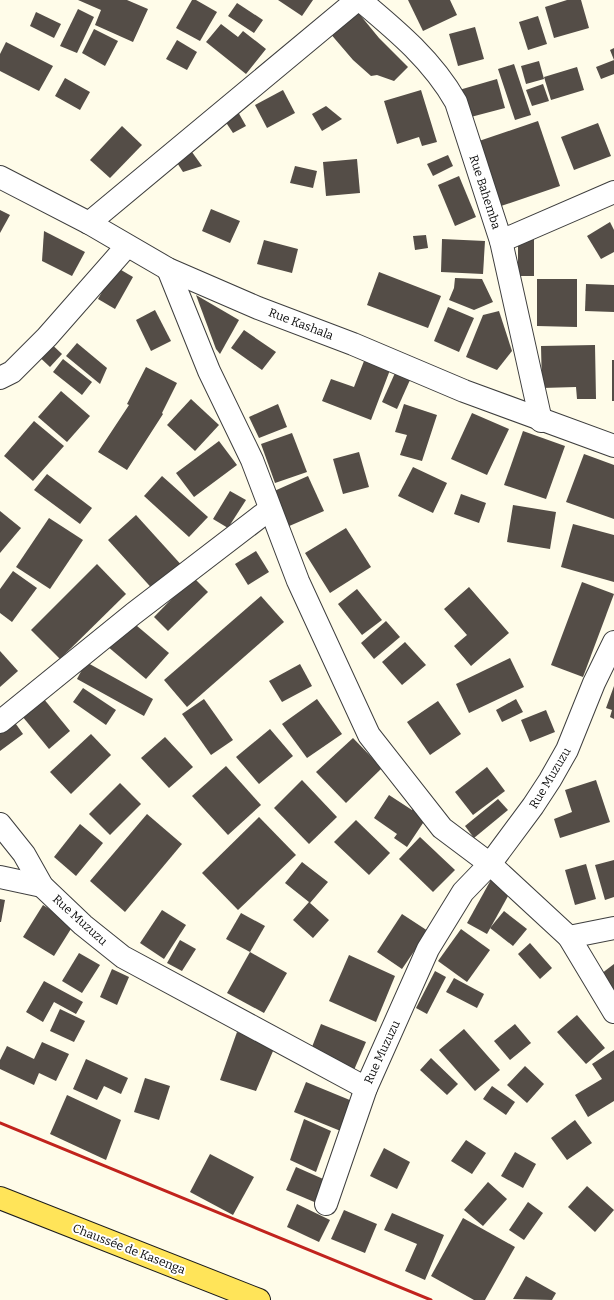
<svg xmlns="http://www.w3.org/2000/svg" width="614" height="1300" font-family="Bitter,serif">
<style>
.building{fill:#544d47}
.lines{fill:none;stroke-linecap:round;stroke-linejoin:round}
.minor-casing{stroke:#3e3e3e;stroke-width:24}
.major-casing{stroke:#1c1c1c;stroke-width:24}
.minor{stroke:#fff;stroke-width:22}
.major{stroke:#ffe459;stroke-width:22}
.rail{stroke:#c1231d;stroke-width:3}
.labels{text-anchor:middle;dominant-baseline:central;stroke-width:4;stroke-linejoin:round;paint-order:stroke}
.street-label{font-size:12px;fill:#0b0b0b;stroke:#fff}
</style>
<rect width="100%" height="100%" fill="#fffce9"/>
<g class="building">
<path d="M78 0H127L148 9 133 42 95 25 101 10Z"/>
<path d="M192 0H196L217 12 200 41 176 28Z"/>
<path d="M278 0H313L302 16Z"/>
<path d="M408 0H450L457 15 423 31Z"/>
<path d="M567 0H581L589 28 554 38 545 7Z"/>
<path d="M237 3 263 20 254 33 228 16Z"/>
<path d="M78 9 94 17 77 53 60 46Z"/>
<path d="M356 10 379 38 408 67 394 81 377 75 371 76 353 60 329 32Z"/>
<path d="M36 12 61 24 54 38 30 26Z"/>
<path d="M538 16 547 44 528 50 519 22Z"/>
<path d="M221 24 238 37 243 31 266 49 246 74 206 42Z"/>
<path d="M475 27 484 59 458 66 449 34Z"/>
<path d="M94 29 118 41 105 66 82 53Z"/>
<path d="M177 40 197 52 187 70 166 59Z"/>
<path d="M6 42 53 66 39 91 0 71V54Z"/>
<path d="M614 48V74L601 79 596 67 614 60 610 50Z"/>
<path d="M539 61 544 79 526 84 521 66Z"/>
<path d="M514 64 531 115 515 120 498 69Z"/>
<path d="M577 67 584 90 551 100 544 77Z"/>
<path d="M65 78 90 92 80 110 55 96Z"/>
<path d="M497 79 505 108 467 118 459 90Z"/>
<path d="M543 84 549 101 532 106 526 90Z"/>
<path d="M283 90 295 113 267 128 255 105Z"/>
<path d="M421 90 437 142 422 146 419 137 397 144 384 101Z"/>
<path d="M326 106 342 119 322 131 312 114Z"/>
<path d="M237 110 246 126 233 133 223 118Z"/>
<path d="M538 121 560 186 501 206 479 141Z"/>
<path d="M598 123 611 156 574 170 561 137Z"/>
<path d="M122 126 142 145 110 178 90 160Z"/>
<path d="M187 145 202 166 183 172 172 155Z"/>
<path d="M448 155 453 166 433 176 427 164Z"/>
<path d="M357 159 360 193 326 196 323 162Z"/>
<path d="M295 166 317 171 313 188 290 183Z"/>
<path d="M459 176 476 217 455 226 438 185Z"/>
<path d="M211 209 240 221 230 243 202 231Z"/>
<path d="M0 210 10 215 0 233Z"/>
<path d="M610 222 614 230V252L601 259 587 236Z"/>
<path d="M44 231 85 252 72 276 42 261Z"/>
<path d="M426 235 428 248 415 250 413 236Z"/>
<rect x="518" y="236" width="16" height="40"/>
<path d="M442 239 485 241 483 274 441 272Z"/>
<path d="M264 240 298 249 292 273 257 264Z"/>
<path d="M116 267 133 277 115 309 98 299Z"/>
<path d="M379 272 441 296 428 328 367 305Z"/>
<path d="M455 278 482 279 493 302 474 310 449 300 454 288Z"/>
<path d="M537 279H577V327L537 326Z"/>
<path d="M586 284 614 285V312L585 311Z"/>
<path d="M196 295 239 320 220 354 216 349Z"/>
<path d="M448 307 474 318 459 352 434 341Z"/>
<path d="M155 310 171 341 151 351 136 320Z"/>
<path d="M499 311 512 351 497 370 466 357 483 315Z"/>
<path d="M244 330 276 352 262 370 231 348Z"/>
<path d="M46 339 62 354 50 367 34 352Z"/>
<path d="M77 343 107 368 100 384 66 356Z"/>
<path d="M595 345 596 399H577L576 387 542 388 541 346Z"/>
<path d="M63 359 92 382 82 395 53 372Z"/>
<rect x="612" y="360" width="2" height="41"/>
<path d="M364 361 390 370 371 420 322 401 331 379 354 387Z"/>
<path d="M146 367 177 383 162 413 163 414 127 470 98 452 129 405 127 404Z"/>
<path d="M395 373 410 380 397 409 382 402Z"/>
<path d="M61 391 90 416 67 442 38 417Z"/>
<path d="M191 399 219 425 195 451 167 425Z"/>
<path d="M278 404 287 427 259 438 249 417Z"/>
<path d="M404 404 437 415 422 461 400 455 407 435 395 432Z"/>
<path d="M472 413 509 429 487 475 451 459Z"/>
<path d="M34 421 64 446 33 481 4 456Z"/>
<path d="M523 431 565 446 546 499 504 485Z"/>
<path d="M292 433 307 472 275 483 261 444Z"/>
<path d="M219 441 237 465 194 497 176 473Z"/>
<path d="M359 452 369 487 343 494 333 459Z"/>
<path d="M584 454 614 465V519L566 502Z"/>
<path d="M413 467 447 483 433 513 398 496Z"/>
<path d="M47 474 92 508 80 524 34 490Z"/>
<path d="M162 476 208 517 189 537 144 496Z"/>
<path d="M308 476 324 511 287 527 272 492Z"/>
<path d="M230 491 246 500 228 528 213 519Z"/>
<path d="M461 494 486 503 479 523 454 514Z"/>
<path d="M513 505 556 512 550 549 507 542Z"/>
<path d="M0 511 21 528 0 553Z"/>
<path d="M136 515 185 569 157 594 108 540Z"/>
<path d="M49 518 83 540 50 589 16 567Z"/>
<path d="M573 524 614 535V582L561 567Z"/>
<path d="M346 528 371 567 330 593 305 553Z"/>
<path d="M256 551 269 572 248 585 235 564Z"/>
<path d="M97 564 126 594 60 659 31 630Z"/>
<path d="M13 571 37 588 12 622 0 613V589Z"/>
<path d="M193 577 208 592 168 631 154 617Z"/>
<path d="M582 582 614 594 583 677 551 665Z"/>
<path d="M469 587 509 633 471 666 454 646 467 635 444 609Z"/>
<path d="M357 589 382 620 362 635 338 604Z"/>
<path d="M261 596 284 622 187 707 164 680Z"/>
<path d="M130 620 169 653 146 679 107 646Z"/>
<path d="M386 621 400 637 374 659 361 643Z"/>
<path d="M405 642 426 665 402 685 382 662Z"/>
<path d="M0 651 18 671 0 687Z"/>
<path d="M510 658 524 687 469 713 456 684Z"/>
<path d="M86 662 153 699 144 716 77 679Z"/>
<path d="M300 664 312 686 282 702 269 681Z"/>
<path d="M614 686V719L610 717 612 710 606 708Z"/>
<path d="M83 688 116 710 106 725 73 702Z"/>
<path d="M39 693 70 731 49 749 18 711Z"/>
<path d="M204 699 233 740 211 755 182 714Z"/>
<path d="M317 699 342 734 307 758 282 724Z"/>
<path d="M516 699 523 712 502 722 496 710Z"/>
<path d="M438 701 461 734 430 755 407 722Z"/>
<path d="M546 710 555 732 530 742 521 720Z"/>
<path d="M11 717 23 734 0 751V725Z"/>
<path d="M270 729 293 756 259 784 236 757Z"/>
<path d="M91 734 111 755 71 794 50 772Z"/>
<path d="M165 737 193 767 169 788 141 758Z"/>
<path d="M353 738 382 768 346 803 316 772Z"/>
<path d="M226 766 261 805 228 835 192 796Z"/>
<path d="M487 767 505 791 473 815 455 792Z"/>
<path d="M302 780 337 817 309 844 274 808Z"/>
<path d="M596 780 610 822 560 838 554 819 572 812 565 790Z"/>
<path d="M120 783 141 804 110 835 89 814Z"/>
<path d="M389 795 412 810 413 808 427 817 407 847 394 838 397 834 374 818Z"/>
<path d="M498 799 508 810 474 838 465 826Z"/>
<path d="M147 814 182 844 125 912 90 881Z"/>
<path d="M259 817 296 855 238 910 202 873Z"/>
<path d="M356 820 390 853 369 875 334 842Z"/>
<path d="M80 824 103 843 76 876 54 857Z"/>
<path d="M420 837 455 870 433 892 399 859Z"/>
<path d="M614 860V897L605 900 595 865Z"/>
<path d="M302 862 328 882 310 903 329 920 313 938 293 920 309 902 285 883Z"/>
<path d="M586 864 596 899 575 905 565 870Z"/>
<path d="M493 876 513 887 487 934 467 923Z"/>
<path d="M0 899 5 900 1 922H0Z"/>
<path d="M43 905 74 924 54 956 23 937Z"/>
<path d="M162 910 186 925 164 959 140 943Z"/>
<path d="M504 911 527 929 513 946 490 928Z"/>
<path d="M241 913 265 926 250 952 226 939Z"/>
<path d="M402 914 428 931 402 969 377 952Z"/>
<path d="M461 929 490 950 467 982 438 961Z"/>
<path d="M180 940 196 949 182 971 167 963Z"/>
<path d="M530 943 552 968 540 979 518 954Z"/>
<path d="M250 952 287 973 264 1013 227 993Z"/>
<path d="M79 953 100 965 82 993 62 981Z"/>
<path d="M349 955 395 976 376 1022 329 1001Z"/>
<path d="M614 964V1000L597 977Z"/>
<path d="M112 969 129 977 117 1005 100 997Z"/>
<path d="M435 971 446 977 427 1014 416 1008Z"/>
<path d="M454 978 484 994 477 1008 446 992Z"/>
<path d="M44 981 83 1002 76 1014 54 1002 43 1022 26 1012Z"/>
<path d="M60 1009 85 1021 74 1042 50 1031Z"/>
<path d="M577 1015 605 1048 586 1064 557 1032Z"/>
<path d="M321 1024 366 1042 354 1070 310 1052Z"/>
<path d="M515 1024 531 1043 510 1060 494 1041Z"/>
<path d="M464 1029 500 1070 475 1091 439 1050Z"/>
<path d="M237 1032 276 1044 256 1091 220 1080Z"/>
<path d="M42 1042 69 1054 56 1081 39 1073 34 1085 0 1069V1060L7 1046 34 1059Z"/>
<path d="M614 1050V1101L588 1117 575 1095 602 1079 592 1064Z"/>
<path d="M431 1058 458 1084 447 1095 420 1070Z"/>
<path d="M86 1059 128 1078 121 1094 104 1086 97 1100 73 1089Z"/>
<path d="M525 1066 544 1084 527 1103 507 1085Z"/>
<path d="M145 1078 170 1086 159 1120 134 1112Z"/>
<path d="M306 1082 357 1103 348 1134 294 1112Z"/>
<path d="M492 1086 515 1102 506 1115 483 1099Z"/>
<path d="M67 1095 121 1120 106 1160 50 1134Z"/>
<path d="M304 1119 331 1131 316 1172 290 1160Z"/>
<path d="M575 1120 592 1143 567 1160 551 1138Z"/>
<path d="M466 1140 486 1153 472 1174 451 1161Z"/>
<path d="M384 1148 410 1162 397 1189 370 1176Z"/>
<path d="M515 1152 536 1164 523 1188 501 1176Z"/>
<path d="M210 1154 254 1177 233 1215 190 1192Z"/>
<path d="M296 1167 330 1182 319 1204 286 1190Z"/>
<path d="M488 1182 507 1199 483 1226 464 1210Z"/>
<path d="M587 1186 614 1210 595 1232 568 1207Z"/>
<path d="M528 1202 543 1213 524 1240 509 1230Z"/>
<path d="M297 1204 330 1220 319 1242 287 1227Z"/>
<path d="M344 1210 377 1224 365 1253 331 1239Z"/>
<path d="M392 1213 444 1235 425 1280 405 1271 417 1244 384 1230Z"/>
<path d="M463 1218 515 1247 485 1300H474L431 1276Z"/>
<path d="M526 1276 556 1293 552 1300 513 1299Z"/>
</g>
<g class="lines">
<defs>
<g id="minor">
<path d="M360 0C397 31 432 60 456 102L501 241 541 421"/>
<path d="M0 177 89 223 168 269 258 308 353 344 464 391 614 446"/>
<path d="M89 223 357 0"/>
<path d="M501 241 614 192"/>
<path d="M168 269 209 371 252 460 298 581 369 735 442 828 490 864 569 937 614 1012"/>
<path d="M0 378 12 372 47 337 127 246"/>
<path d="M0 722 133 614 270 509"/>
<path d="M0 824 24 854 42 886 83 925 123 957 366 1088"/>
<path d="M0 877 42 886"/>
<path d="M569 937 614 928"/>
<path d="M326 1204 366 1088 428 949 463 892 490 864 533 806 550 780 567 750 594 683 614 642"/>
</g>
<path id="major" d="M0 1198 259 1300"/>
</defs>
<use href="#minor" class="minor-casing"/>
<use href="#major" class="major-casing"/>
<use href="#minor" class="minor"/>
<use href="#major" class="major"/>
<path class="rail" d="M0 1123 431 1300"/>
</g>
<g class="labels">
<g class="street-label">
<text transform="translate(485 192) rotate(72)">Rue Bahemba</text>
<text transform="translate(301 324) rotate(21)">Rue Kashala</text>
<text transform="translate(550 778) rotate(-59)">Rue Muzuzu</text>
<text transform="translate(80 920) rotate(42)">Rue Muzuzu</text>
<text transform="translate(382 1052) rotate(-65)">Rue Muzuzu</text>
<text transform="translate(129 1249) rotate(21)">Chaussée de Kasenga</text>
</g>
</g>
</svg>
